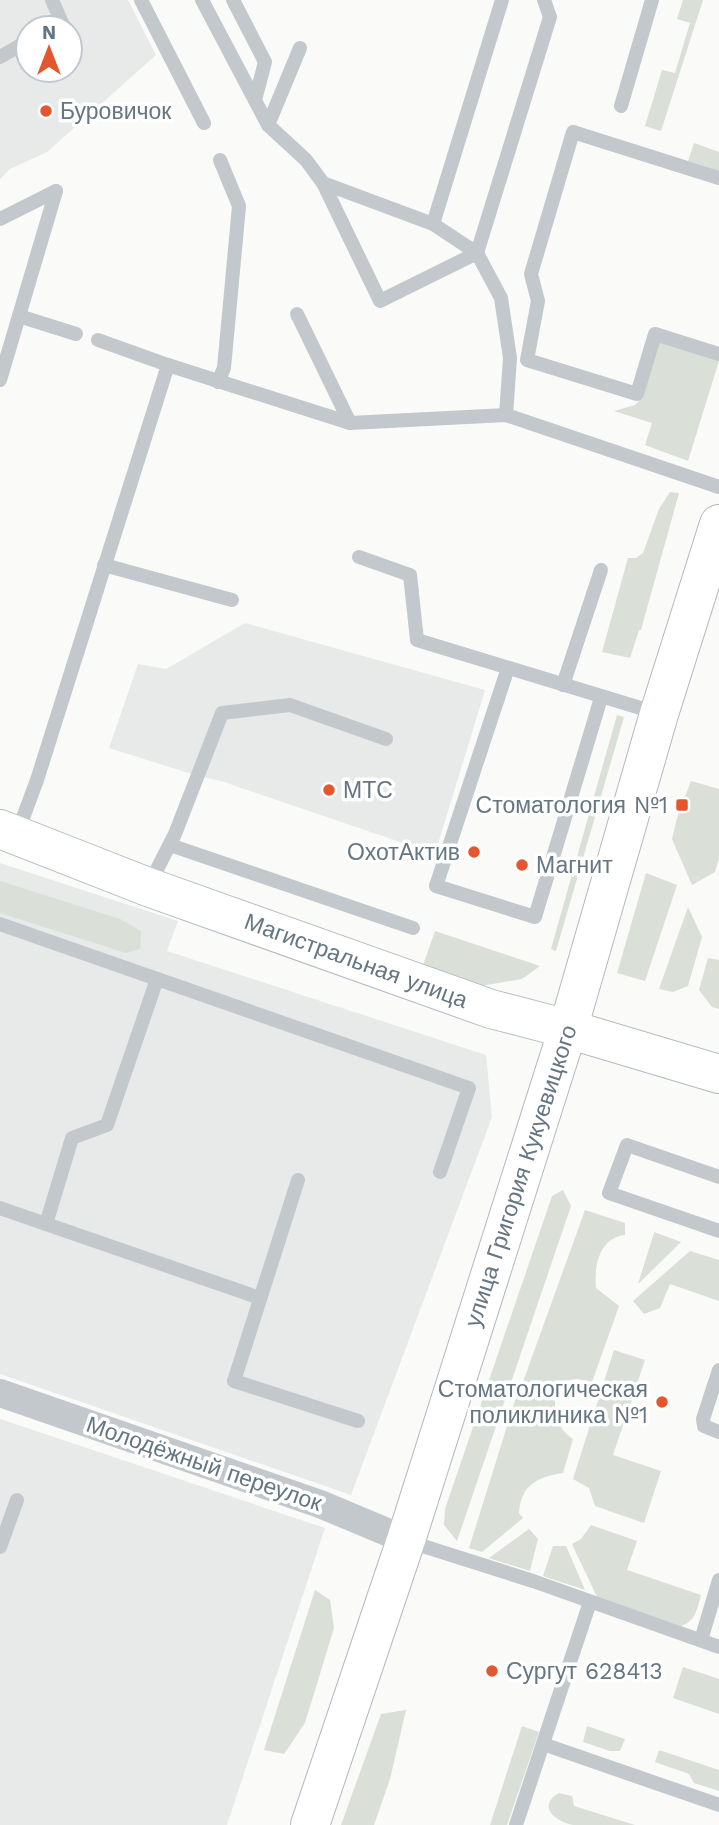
<svg xmlns="http://www.w3.org/2000/svg" width="719" height="1825" font-family="'Work Sans',sans-serif">
<style>
.built{fill:#e8e9e9;fill-rule:evenodd}
.green{fill:#dadfd7}
.lines{fill:none;stroke-linecap:round;stroke-linejoin:round}
.secondary-casing{stroke:#b3babf;stroke-width:40}
.lane{stroke:#c3c8cc;stroke-width:14}
.street{stroke:#c3c8cc;stroke-width:28}
.secondary{stroke:#fff;stroke-width:38}
.poi-dot{fill:#e4572e;stroke:#fff;stroke-width:2.5}
.labels{text-anchor:middle;dominant-baseline:central;stroke-width:7;stroke-linejoin:round;paint-order:stroke}
.poi-label{font-size:23px;fill:#657683;stroke:#fff;text-anchor:start}
.street-label{font-size:23px;fill:#657683;stroke:#fff}
</style>
<rect width="100%" height="100%" fill="#fafaf8"/>
<g class="built">
<path d="M0 0H128L156 55 47 152 10 169 0 179ZM28 28H70V70H28Z"/>
<path d="M245 623 485 690 435 854 221 781 198 776 109 748 138 664 166 669Z"/>
<path d="M0 863 178 921 167 951 486 1055 492 1117 351 1495 0 1374Z"/>
<path d="M0 1419 325 1528 227 1825H0Z"/>
</g>
<g class="green">
<path d="M683 0H703L661 131 645 126 662 70 675 73 690 23 677 19Z"/>
<path d="M694 143 719 152V171L688 161Z"/>
<path d="M659 342 719 361 688 461 645 445 652 423 614 411 635 405 641 399Z"/>
<path d="M670 492 679 493 641 630H639L630 658 602 652 628 558H636L643 553 659 509Z"/>
<path d="M617 715 624 717 556 951 551 949Z"/>
<path d="M691 781 719 789V858L715 872 692 885 672 839 677 818Z"/>
<path d="M646 873 677 885 645 981 617 973Z"/>
<path d="M0 881 120 919 141 931 140 949 126 953 0 913Z"/>
<path d="M688 907 702 937 688 986 673 992 659 989Z"/>
<path d="M435 931 540 966 522 979 481 986 422 968Z"/>
<path d="M708 958 719 960V1009L712 1007 699 990Z"/>
<path d="M563 1190 571 1206 457 1541 444 1525 445 1509 552 1196Z"/>
<path d="M585 1210 625 1223V1235C599 1238 594 1266 596 1288L619 1306 592 1382 577 1379 563 1381 555 1395 523 1382Z"/>
<path d="M654 1232 681 1242 638 1284 654 1233Z"/>
<path d="M690 1251 719 1260V1301L670 1284 660 1308 644 1314 633 1301Z"/>
<path d="M614 1350 645 1360 613 1455 661 1471 644 1523 595 1506 589 1488 573 1479Z"/>
<path d="M519 1388 555 1401C555 1419 559 1429 573 1439L563 1473C537 1477 521 1485 519 1513L523 1518 482 1552 469 1548Z"/>
<path d="M591 1525 637 1541 627 1570 701 1595C697 1609 696 1621 681 1626L597 1597 572 1544 581 1539Z"/>
<path d="M529 1529 538 1539 530 1571 489 1558Z"/>
<path d="M553 1546H566L585 1590 543 1576Z"/>
<path d="M315 1590 330 1600 334 1628 305 1723 284 1754 264 1750Z"/>
<path d="M683 1667 719 1679V1714L673 1698Z"/>
<path d="M406 1710 390 1779 374 1825H341L381 1714Z"/>
<path d="M522 1726 539 1732 507 1825H490Z"/>
<path d="M587 1726 625 1739 620 1751H610L583 1742Z"/>
<path d="M659 1750 719 1770V1791L694 1783 689 1774 655 1762Z"/>
<path d="M559 1793 572 1796 574 1806 635 1825C615 1825 592 1825 573 1825 556 1822 536 1806 559 1793Z"/>
</g>
<g class="lines">
<defs>
<g id="secondary">
<path d="M0 829 148 887 491 1009 568 1029 719 1074"/>
<path d="M310 1825 406 1540 568 1029 659 714 719 524"/>
</g>
</defs>
<use href="#secondary" class="secondary-casing"/>
<g class="lane">
<path d="M52 0 62 23 53 28"/>
<path d="M141 0 204 123"/>
<path d="M202 0 268 125 306 160 323 183 380 301 477 253 550 17 544 0"/>
<path d="M233 0 265 62 255 100"/>
<path d="M0 57 28 41"/>
<path d="M621 106 652 0"/>
<path d="M268 125 300 48"/>
<path d="M719 178 573 132 531 274 538 301 527 360 637 394 655 334 719 354"/>
<path d="M323 183 433 224 477 253 501 298 510 358 506 415"/>
<path d="M0 219 56 191"/>
<path d="M433 224 502 0"/>
<path d="M297 314 350 423"/>
<path d="M19 316 76 334"/>
<path d="M98 340 168 365 350 423 506 415 719 487"/>
<path d="M0 380 56 191"/>
<path d="M218 382 224 368 239 206 220 160"/>
<path d="M359 557 410 575 417 640 657 713"/>
<path d="M104 565 232 600"/>
<path d="M508 668 436 886 535 917 601 698"/>
<path d="M563 685 601 570"/>
<path d="M17 834 37 780 168 365"/>
<path d="M170 845 413 928"/>
<path d="M149 885 175 834 222 713 290 705 386 739"/>
<path d="M0 924 469 1088 440 1172"/>
<path d="M719 1177 627 1145 609 1193 719 1231"/>
<path d="M298 1180 234 1381 358 1421"/>
<path d="M0 1208 260 1298"/>
<path d="M46 1224 72 1138 107 1125 157 979"/>
<path d="M719 1370 703 1419 704 1426 719 1432"/>
<path d="M407 1541 533 1581 719 1647"/>
<path d="M0 1547 17 1500"/>
<path d="M701 1640 719 1580"/>
<path d="M543 1744 719 1805"/>
<path d="M516 1825 590 1602"/>
</g>
<path class="street" d="M0 1393 320 1504 406 1540"/>
<use href="#secondary" class="secondary"/>
</g>
<g class="poi-dot">
<circle cx="46" cy="111" r="7"/>
<circle cx="329" cy="790" r="7"/>
<rect x="675" y="798" width="14" height="14" rx="3.5"/>
<circle cx="474" cy="852" r="7"/>
<circle cx="522" cy="865" r="7"/>
<circle cx="662" cy="1402" r="7"/>
<circle cx="492" cy="1671" r="7"/>
</g>
<g class="labels">
<g class="poi-label">
<text x="60" y="111">Буровичок</text>
<text x="343" y="790">МТС</text>
<text x="668" y="805" text-anchor="end">Стоматология №1</text>
<text x="460" y="852" text-anchor="end">ОхотАктив</text>
<text x="536" y="865">Магнит</text>
<text x="648" y="1389" text-anchor="end">Стоматологическая<tspan x="648" dy="26">поликлиника №1</tspan></text>
<text x="506" y="1671">Сургут 628413</text>
</g>
<g class="street-label">
<text transform="translate(356 961) rotate(20)">Магистральная улица</text>
<text transform="translate(521 1176) rotate(-72)">улица Григория Кукуевицкого</text>
<text transform="translate(204 1464) rotate(19)">Молодёжный переулок</text>
</g>
</g>
<g transform="translate(49 49)"><circle r="33" fill="#ffffff" stroke="#c1c8cd" stroke-width="2"/>
<path d="M0-5L12 26L0 18L-12 26Z" fill="#e4572e"/>
<text y="-10" font-size="19" font-weight="bold" text-anchor="middle" fill="#657683">N</text>
</g>
</svg>
